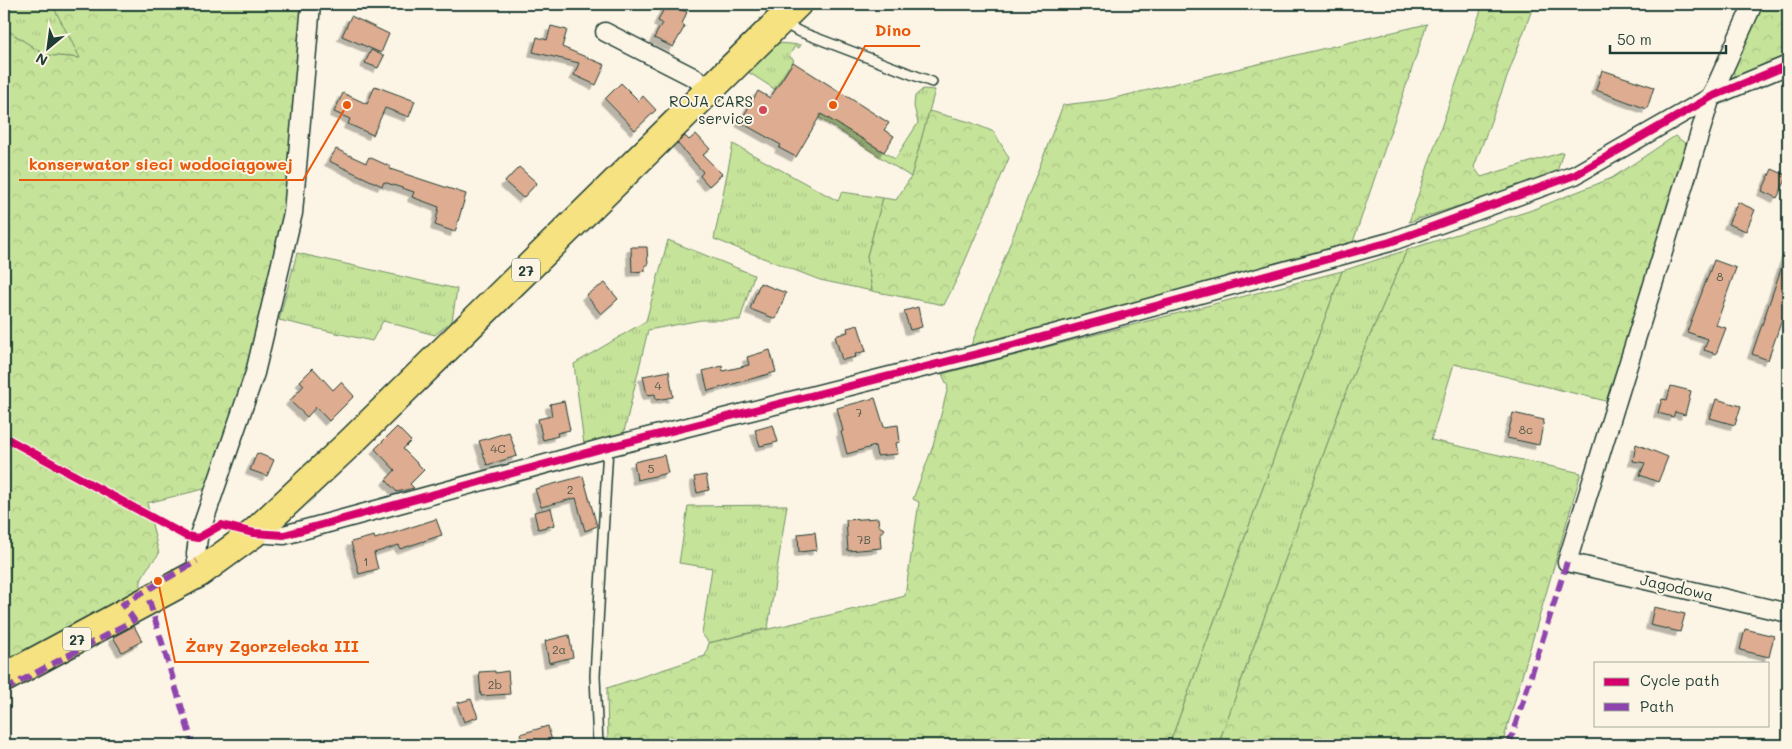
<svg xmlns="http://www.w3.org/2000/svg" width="1792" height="749" font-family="Mali,sans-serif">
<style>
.grass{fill:url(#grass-tufts);stroke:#729067}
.forest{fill:url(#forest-crowns);stroke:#729067}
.building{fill:#dead91;stroke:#1f3d34;filter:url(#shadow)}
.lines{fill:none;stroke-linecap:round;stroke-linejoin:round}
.lane-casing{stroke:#1f3d34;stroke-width:12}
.street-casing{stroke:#1f3d34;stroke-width:21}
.primary-casing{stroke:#1f3d34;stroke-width:31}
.lane{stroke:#fcf5e5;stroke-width:9}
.street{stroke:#fcf5e5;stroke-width:18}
.primary{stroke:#f7e281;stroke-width:28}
.quiet{stroke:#8e44ad;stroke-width:6;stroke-dasharray:12 6;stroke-linecap:butt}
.cycleway-casing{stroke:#fcf5e5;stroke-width:11}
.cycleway{stroke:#d6006c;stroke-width:8}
.poi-dot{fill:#d1495b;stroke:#fcf5e5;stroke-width:2}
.labels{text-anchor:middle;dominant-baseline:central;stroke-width:4;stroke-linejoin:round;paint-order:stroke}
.number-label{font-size:12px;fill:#4f594b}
.shield{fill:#fcf5e5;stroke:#617469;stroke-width:1}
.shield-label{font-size:14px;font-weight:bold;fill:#1f3d34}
.poi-label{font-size:15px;fill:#1f3d34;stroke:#fcf5e5;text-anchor:end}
.street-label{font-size:15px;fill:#1f3d34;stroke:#fcf5e5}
.leader{fill:none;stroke:#e8590c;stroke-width:2}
.callout-dot{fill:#e8590c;stroke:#fcf5e5;stroke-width:2}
.callout-label{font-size:16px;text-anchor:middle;font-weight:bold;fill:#e8590c;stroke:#fcf5e5;stroke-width:4;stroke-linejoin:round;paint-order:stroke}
</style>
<defs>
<pattern id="grass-tufts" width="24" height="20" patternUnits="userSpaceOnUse" patternTransform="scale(1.25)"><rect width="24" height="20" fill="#c6e39a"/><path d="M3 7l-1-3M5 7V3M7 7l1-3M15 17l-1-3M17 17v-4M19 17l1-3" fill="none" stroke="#aac485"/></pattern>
<pattern id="forest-crowns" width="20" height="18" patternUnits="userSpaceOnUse" patternTransform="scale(1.25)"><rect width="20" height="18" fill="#c6e39a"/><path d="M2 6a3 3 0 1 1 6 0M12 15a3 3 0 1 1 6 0" fill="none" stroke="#aac485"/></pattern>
<filter id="shadow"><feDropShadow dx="-4.5" dy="4.5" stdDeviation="0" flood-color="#0004"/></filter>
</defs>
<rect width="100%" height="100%" fill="#fcf5e5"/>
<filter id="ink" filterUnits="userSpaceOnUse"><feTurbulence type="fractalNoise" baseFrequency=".02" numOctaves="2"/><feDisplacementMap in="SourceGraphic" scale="10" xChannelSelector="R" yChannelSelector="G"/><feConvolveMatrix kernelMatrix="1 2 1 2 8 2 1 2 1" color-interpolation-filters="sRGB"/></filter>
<g filter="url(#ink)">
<g class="grass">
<path d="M4 4H54L53 6 81 58 45 55 4 28Z"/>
<path d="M778 43 801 45 799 48 795 46 789 56 794 60 778 86 895 159 918 123 914 106 915 96 923 89 935 90 911 177 745 70 773 44Z"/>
<path d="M733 144 838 201 842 192 883 198 867 256 872 291 820 280 714 239Z"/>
<path d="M668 240 754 275 740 320H701L648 330 623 436 584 445 574 364 646 321Z"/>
<path d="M1407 250 1349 384 1218 745H1169L1342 271Z"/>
<path d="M297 253 457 289 452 321 435 335 383 321 372 341 279 320Z"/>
<path d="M787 505 768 628 709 643 702 634 712 568 679 563 688 506Z"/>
</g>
<g class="forest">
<path d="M54 4H313L299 158 268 307 208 488 147 503 159 554C151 564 138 576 141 591L4 663V28L45 55 80 58 53 6Z"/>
<path d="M1483 4H1534L1474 167 1481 177 1563 152 1556 175 1409 222Z"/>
<path d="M1758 4H1788V58L1711 93Z"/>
<path d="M1427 24 1353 242 970 348 1063 105 1106 100Z"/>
<path d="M929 111 970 122 994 132 1009 158 959 275 944 305 872 291 867 256 883 198 896 200 911 177Z"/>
<path d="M1675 136 1692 148 1606 401 1454 364 1431 440 1581 473 1502 745H1218L1349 384 1407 250 1529 211 1612 178Z"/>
<path d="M1342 271 1169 745H608L607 688 705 656 709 643C774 627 840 614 905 596L919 502 913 499 933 446 948 387 942 374Z"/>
</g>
<g class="building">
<path d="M666 4 687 12 682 24 685 26 673 47 654 38 662 23 658 21Z"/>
<path d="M351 16 389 34 381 53 342 36Z"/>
<path d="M551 26 567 30 562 47 605 65 596 85 574 75 579 63 533 52 537 37 547 40Z"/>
<path d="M371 50 384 56 378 68 365 63Z"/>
<path d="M793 62 889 123 884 130 894 136 884 152 821 114 796 157 779 148 781 145 740 122 758 91 770 98Z"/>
<path d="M1602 70 1654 87 1647 109 1596 90Z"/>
<path d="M621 83 639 101 643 96 656 110 635 130 605 99Z"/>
<path d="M375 86 415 101 409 117 385 108 373 135 348 124 350 119 334 112 343 93 367 104Z"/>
<path d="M696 134 710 149 703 155 722 174 709 186 700 176 703 172 677 143 685 136 689 140Z"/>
<path d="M336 149 366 163 369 157 391 167 390 169 466 194 455 232 435 225 439 207 412 197 414 192 384 182 382 186 329 161Z"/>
<path d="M519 167 537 183 523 198 505 182Z"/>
<path d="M1772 169 1788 176 1777 198 1762 191Z"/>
<path d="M1738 202 1755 210 1746 231 1728 224Z"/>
<path d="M631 247H647L648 265H645V271L632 272Z"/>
<path d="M1786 254H1788V302L1768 360 1752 354Z"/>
<path d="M1714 260 1736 268 1716 325 1726 328 1716 354 1704 350 1708 339 1687 332Z"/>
<path d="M605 283 618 299 601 314 586 295Z"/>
<path d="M760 283 786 293 776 319 750 309Z"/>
<path d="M918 307 922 327 910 330 904 311Z"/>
<path d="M858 325 866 351 855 354 856 357 842 360 835 336 848 332 847 328Z"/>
<path d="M770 350 776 372 708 391 703 371 722 366 723 371 749 365 747 357Z"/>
<path d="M313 368 333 390 341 382 354 396 329 421 316 407 307 417 290 401 304 385 300 381Z"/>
<path d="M669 371 673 397 656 400 655 394 647 395 643 376Z"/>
<path d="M1671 386 1691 391 1685 415 1675 412 1673 417 1658 413 1662 399 1667 400Z"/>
<path d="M875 398 884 427 898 425 900 442 896 443 898 454 877 456 875 446 847 454 841 432 843 431 837 408Z"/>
<path d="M1716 399 1741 406 1735 425 1710 418Z"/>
<path d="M564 401 570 430 557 433 558 436 543 440 538 419 552 416 550 404Z"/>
<path d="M1513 413 1544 420 1539 445 1507 438Z"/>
<path d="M773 425 778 442 760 446 755 430Z"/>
<path d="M397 427 411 441 403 449 424 470 410 484 414 488 397 492 386 480 395 470 375 449Z"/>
<path d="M509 432 517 456 487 465 479 441Z"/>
<path d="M1636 444 1668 457 1658 482 1640 475 1645 463 1633 461Z"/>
<path d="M257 453 274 460 267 476 250 470Z"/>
<path d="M664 455 668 473 637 480 634 462Z"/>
<path d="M706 475 709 490 697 493 694 477Z"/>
<path d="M583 476 597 526 585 531 576 498 541 507 535 489Z"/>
<path d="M551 508 555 525 538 529 534 512Z"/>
<path d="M878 518 879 526 884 529 880 534 881 548 848 551 846 520Z"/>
<path d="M436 519 442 535 400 549 399 545 374 553 378 569 359 574 351 542 374 536 375 539Z"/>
<path d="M815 532 817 550 799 552 798 534Z"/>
<path d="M1654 607 1685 614 1680 632 1650 625Z"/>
<path d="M134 626 142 641 122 652 113 637Z"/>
<path d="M1745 629 1774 636 1769 657 1740 650Z"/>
<path d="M569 635 573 657 549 663 545 641Z"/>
<path d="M495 671V673L508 671 510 694 481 696 479 672Z"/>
<path d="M471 699 478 717 464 722 457 703Z"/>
<path d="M548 726 553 745H524L520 734Z"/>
</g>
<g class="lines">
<defs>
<g id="lane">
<path d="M782 22 798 31 932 82"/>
<path d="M598 745 595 676 608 447"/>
</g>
<g id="street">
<path d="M1753 4 1711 97 1567 562 1788 613"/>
<path d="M605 32 695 78 710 90"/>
<path d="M254 533 284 535 608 447 1017 344 1390 242 1575 175 1711 97 1788 65"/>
<path d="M199 573 196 554 198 538 255 373 293 213 311 4"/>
</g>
<path id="primary" d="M4 678 199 573 254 533 351 442 797 4"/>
</defs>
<use href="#lane" class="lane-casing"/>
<use href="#street" class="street-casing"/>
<use href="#primary" class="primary-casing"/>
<use href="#lane" class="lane"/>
<use href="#street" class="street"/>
<use href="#primary" class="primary"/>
<g class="quiet">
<path d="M149 600 193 745"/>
<path d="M4 690 134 620 123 604 197 561"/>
<path d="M1509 745 1567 562"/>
</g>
<defs>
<path id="cycleway" d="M4 437 186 536 198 538 221 525 254 533 284 535 608 447 1017 344 1390 242 1575 175 1711 97 1788 65"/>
</defs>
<use href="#cycleway" class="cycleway-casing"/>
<use href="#cycleway" class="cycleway"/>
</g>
</g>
<circle class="poi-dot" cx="763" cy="110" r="5"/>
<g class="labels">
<g class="number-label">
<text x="1720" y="276">8</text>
<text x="658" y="385">4</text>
<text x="859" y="412">7</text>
<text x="1526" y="429">8c</text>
<text x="498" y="448">4C</text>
<text x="651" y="468">5</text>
<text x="570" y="489">2</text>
<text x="864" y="539">7B</text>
<text x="366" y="561">1</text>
<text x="559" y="649">2a</text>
<text x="495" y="684">2b</text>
</g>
<g class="shield">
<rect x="512" y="258.5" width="28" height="23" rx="4"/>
<rect x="63" y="627.5" width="28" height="23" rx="4"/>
</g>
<g class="shield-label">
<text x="526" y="270">27</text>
<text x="77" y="639">27</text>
</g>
<g class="poi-label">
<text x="753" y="101">ROJA CARS<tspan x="753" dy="17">service</tspan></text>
</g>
<g class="street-label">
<text transform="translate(1677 587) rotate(13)">Jagodowa</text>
</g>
</g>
<path class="leader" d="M833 105L865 46H920M347 105L303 180H19M158 581L175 662H369"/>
<g class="callout-dot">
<circle cx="833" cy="105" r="5"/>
<circle cx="347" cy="105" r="5"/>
<circle cx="158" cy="581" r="5"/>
</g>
<g class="callout-label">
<text x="893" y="36">Dino</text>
<text x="161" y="170">konserwator sieci wodociągowej</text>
<text x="272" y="652">Żary Zgorzelecka III</text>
</g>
<rect width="1792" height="749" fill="none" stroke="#fcf5e5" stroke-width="20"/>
<rect x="10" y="10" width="1772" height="729" fill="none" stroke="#1f3d34" stroke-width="2" filter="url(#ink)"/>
<rect x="1594" y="662" width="175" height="65" fill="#fcf5e5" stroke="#a4ab9e"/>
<rect x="1604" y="678" width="25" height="8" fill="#d6006c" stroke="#a4ab9e"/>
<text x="1640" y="686" font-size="15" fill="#1f3d34">Cycle path</text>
<rect x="1604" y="703" width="25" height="8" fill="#8e44ad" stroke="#a4ab9e"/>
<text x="1640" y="712" font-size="15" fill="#1f3d34">Path</text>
<g transform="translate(48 48) rotate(209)" stroke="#fcf5e5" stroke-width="4" paint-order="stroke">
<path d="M0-4L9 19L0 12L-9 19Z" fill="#1f3d34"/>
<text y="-8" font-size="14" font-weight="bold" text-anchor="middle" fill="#1f3d34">N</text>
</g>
<path d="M1610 45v8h116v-8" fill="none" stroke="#1f3d34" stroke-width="2.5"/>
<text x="1617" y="45" font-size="15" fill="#1f3d34" stroke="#fcf5e5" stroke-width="4" paint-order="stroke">50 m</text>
</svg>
